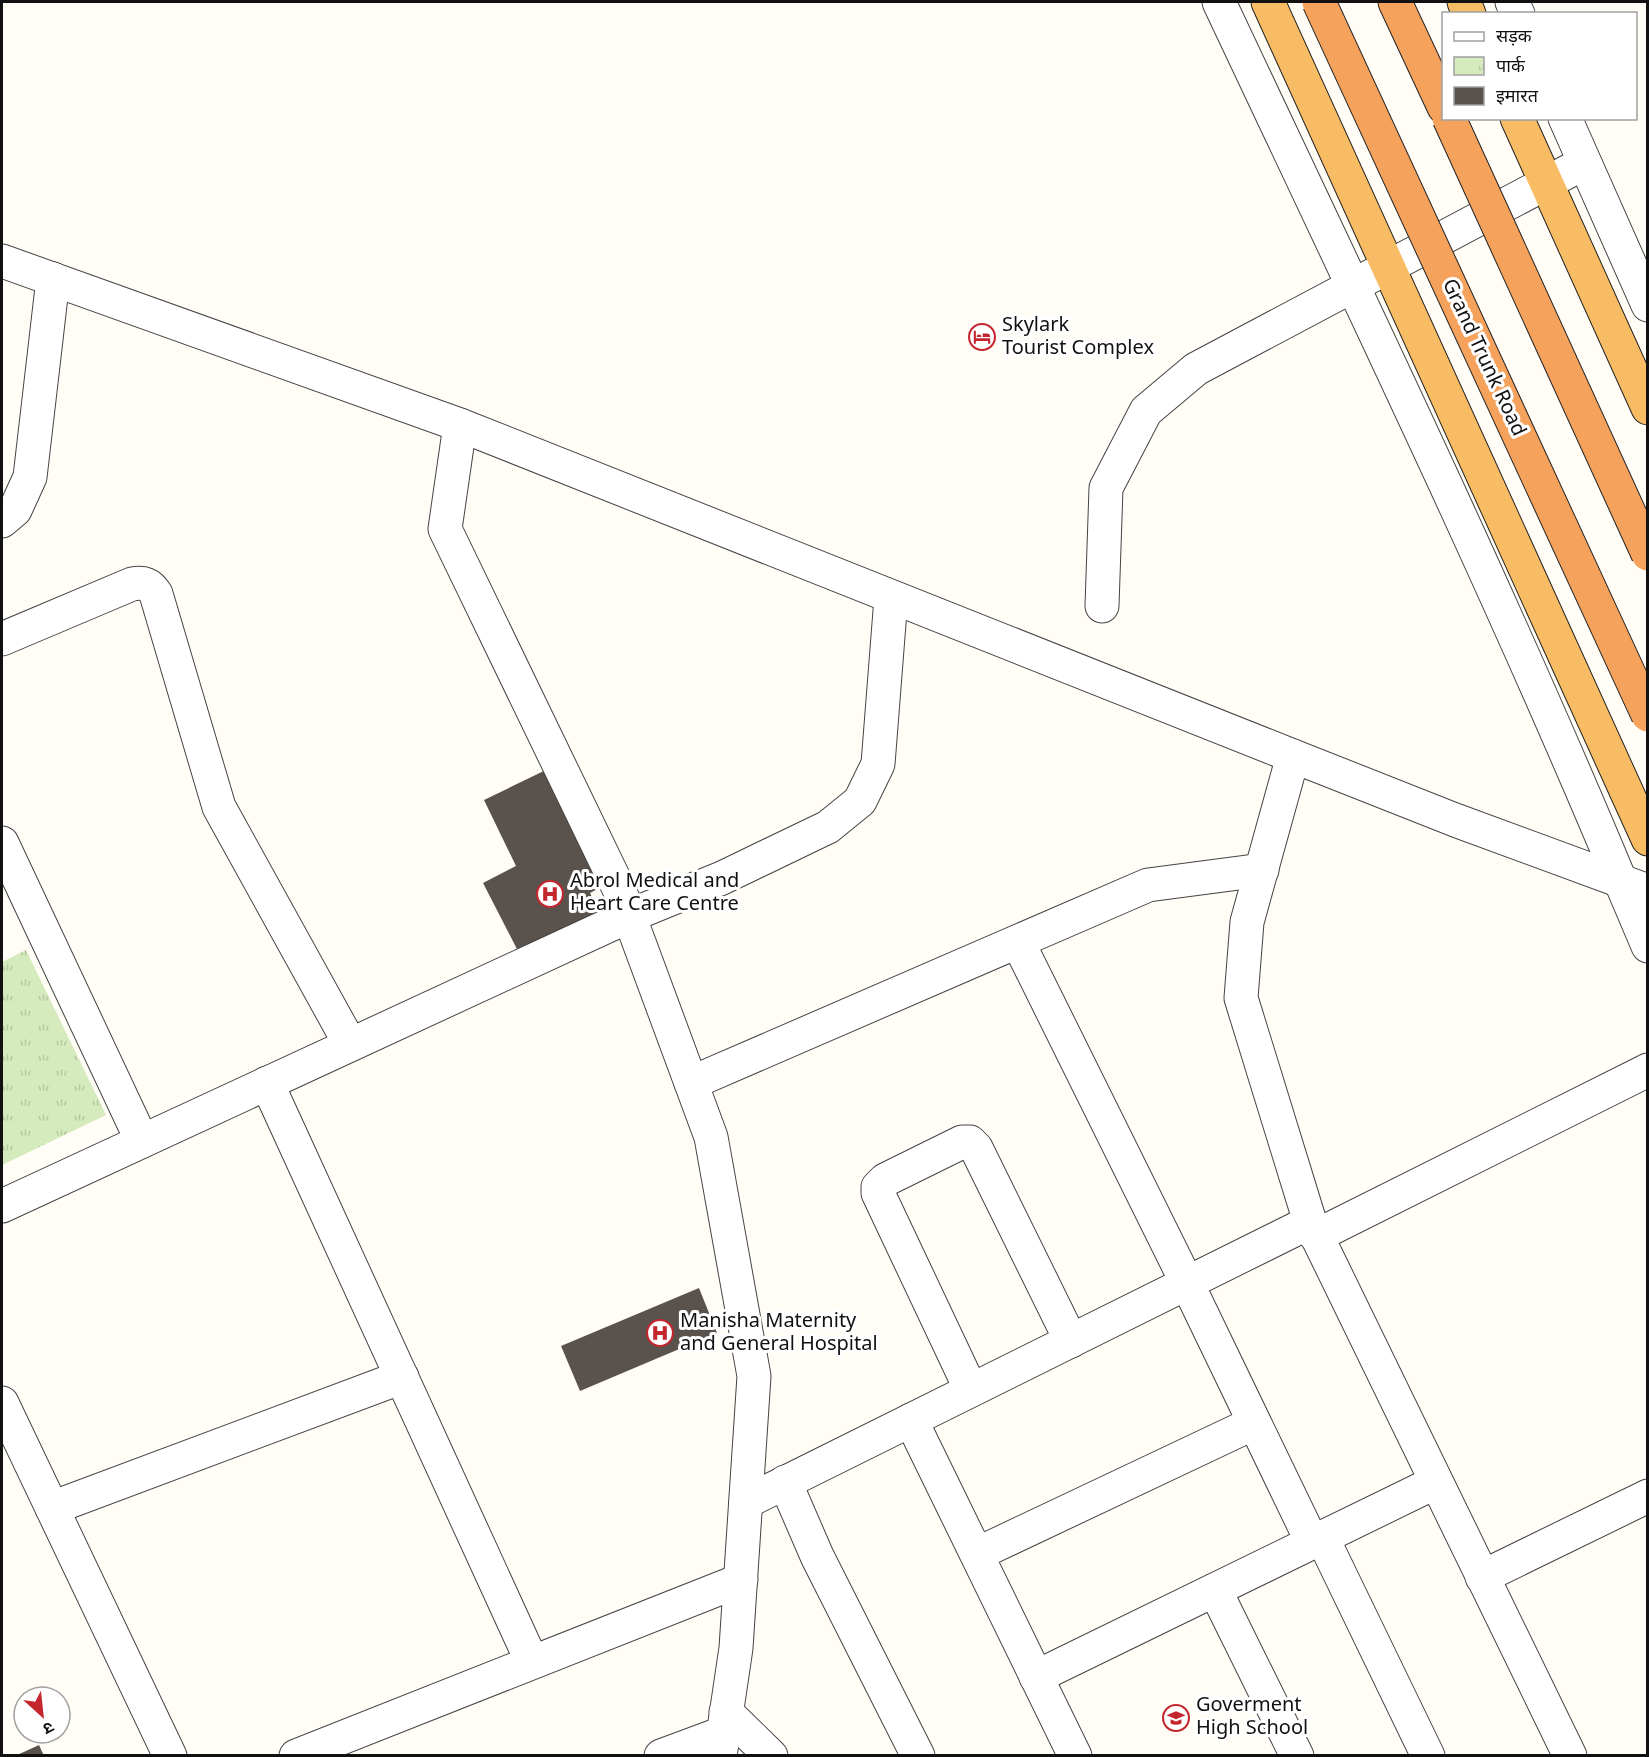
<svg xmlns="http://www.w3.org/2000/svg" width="1649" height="1757" font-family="Georgia,'Noto Sans Devanagari',serif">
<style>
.park{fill:url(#park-tufts)}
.building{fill:#5a524d}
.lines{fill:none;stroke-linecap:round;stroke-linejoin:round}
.minor-casing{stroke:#444;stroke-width:35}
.tertiary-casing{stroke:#444;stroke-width:35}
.trunk-casing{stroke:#222;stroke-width:35}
.motorway-casing{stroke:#222;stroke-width:35}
.minor{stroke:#fff;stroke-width:33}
.tertiary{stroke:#fff;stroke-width:33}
.trunk{stroke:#f7bc64;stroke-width:33}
.motorway{stroke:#f5a25d;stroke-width:33}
.motorway-bridge-casing{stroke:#222;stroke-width:35;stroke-linecap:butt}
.motorway-bridge{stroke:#f5a25d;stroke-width:33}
.labels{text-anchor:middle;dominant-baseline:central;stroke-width:6;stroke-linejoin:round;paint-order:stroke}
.poi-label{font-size:20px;fill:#111;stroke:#fff;text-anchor:start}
.street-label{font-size:20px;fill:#111;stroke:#fff}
</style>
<defs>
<pattern id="park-tufts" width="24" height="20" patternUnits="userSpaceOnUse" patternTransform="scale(1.5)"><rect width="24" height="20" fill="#d5ebbd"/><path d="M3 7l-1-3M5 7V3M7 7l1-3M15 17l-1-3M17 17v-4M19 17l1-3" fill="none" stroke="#b6c8a1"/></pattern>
</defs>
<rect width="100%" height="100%" fill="#fffdf5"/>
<path class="park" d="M26 950 106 1115 2 1165V962Z"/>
<g class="building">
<path d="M550 768 607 884 590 893 604 923 518 951 483 883 516 866 484 800Z"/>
<path d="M699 1288 717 1333 580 1391 561 1346Z"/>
<path d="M39 1745 44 1756H15Z"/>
</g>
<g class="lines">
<defs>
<g id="minor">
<path d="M1219 2C1356 293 1496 583 1620 880"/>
<path d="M1512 2 1518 14"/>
<path d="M1565 118 1648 305"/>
<path d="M2 521 15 510 30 477 53 279"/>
<path d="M1102 606 1106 488 1146 411 1196 369 1584 163"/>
<path d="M2 639 132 584C144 582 150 584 156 594L219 807 350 1044"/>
<path d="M1293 756 1247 922 1241 998 1310 1222 1570 1756"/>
<path d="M2 843 142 1141"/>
<path d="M1018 942 1187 1283 1312 1542"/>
<path d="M267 1083 532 1662"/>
<path d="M691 1083 1148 885 1262 870"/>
<path d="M2 1206 629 916 722 878 828 827 860 801 878 764 891 598"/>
<path d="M1316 1236 1648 1070"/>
<path d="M971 1390 878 1193V1187L885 1180 962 1142H970L976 1148 1071 1341"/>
<path d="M2 1403 170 1756"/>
<path d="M911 1420 1075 1756"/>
<path d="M785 1482 817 1556 918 1756"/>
<path d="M746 1502 1310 1222"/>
<path d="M52 1508 402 1377"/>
<path d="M1322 1537 1428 1756"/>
<path d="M977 1554 1254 1423"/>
<path d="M1482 1577 1648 1496"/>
<path d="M1215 1590 1297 1756"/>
<path d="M1036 1677 1436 1482"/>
<path d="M726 1712 771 1756"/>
<path d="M296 1756 741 1580"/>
<path d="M661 1756 723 1733"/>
</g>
<g id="tertiary">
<path d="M2 261 460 425 1293 756 1455 820 1648 891"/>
<path d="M460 425 445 529 620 891 711 1137 754 1376 736 1648 720 1756"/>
<path d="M1620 880 1648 946"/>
</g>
<g id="trunk">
<path d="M1268 2 1648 839"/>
<path d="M1464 2 1469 14"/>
<path d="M1517 118 1648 408"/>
</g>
<path id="motorway" d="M1395 2 1444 107"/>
</defs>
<use href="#minor" class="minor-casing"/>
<use href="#tertiary" class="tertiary-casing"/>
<use href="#trunk" class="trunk-casing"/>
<use href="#motorway" class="motorway-casing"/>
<use href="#minor" class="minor"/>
<use href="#tertiary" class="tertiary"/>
<use href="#trunk" class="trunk"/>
<use href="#motorway" class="motorway"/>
<defs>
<g id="motorway-bridge">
<path d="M1319 2 1648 715"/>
<path d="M1449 118 1648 554"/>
</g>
</defs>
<use href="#motorway-bridge" class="motorway-bridge-casing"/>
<use href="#motorway-bridge" class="motorway-bridge"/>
</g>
<defs>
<symbol id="hotel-ring" viewBox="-11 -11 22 22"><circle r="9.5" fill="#fff" stroke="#c4262e" stroke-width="1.5"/><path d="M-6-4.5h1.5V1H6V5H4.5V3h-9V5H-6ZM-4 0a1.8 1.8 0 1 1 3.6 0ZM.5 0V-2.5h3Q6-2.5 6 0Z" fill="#c4262e"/></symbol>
<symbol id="hospital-ring" viewBox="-11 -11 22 22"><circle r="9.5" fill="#fff" stroke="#c4262e" stroke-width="1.5"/><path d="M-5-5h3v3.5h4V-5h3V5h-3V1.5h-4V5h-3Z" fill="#c4262e"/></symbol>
<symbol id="school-ring" viewBox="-11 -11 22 22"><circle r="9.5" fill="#fff" stroke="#c4262e" stroke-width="1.5"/><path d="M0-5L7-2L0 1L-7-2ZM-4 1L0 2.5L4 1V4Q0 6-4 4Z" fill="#c4262e"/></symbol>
</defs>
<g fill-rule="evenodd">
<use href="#hotel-ring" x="967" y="322" width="30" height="30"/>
<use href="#hospital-ring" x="535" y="879" width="30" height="30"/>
<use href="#hospital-ring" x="645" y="1318" width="30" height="30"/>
<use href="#school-ring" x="1161" y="1703" width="30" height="30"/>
</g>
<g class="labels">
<g class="poi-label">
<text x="1002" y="326">Skylark<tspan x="1002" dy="23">Tourist Complex</tspan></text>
<text x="570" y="882">Abrol Medical and<tspan x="570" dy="23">Heart Care Centre</tspan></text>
<text x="680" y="1322">Manisha Maternity<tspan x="680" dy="23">and General Hospital</tspan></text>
<text x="1196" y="1706">Goverment<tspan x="1196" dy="23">High School</tspan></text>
</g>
<g class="street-label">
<text transform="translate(1483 358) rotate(65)">Grand Trunk Road</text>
</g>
</g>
<rect width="1649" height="1757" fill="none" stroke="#111111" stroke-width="6"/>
<rect x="1442" y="12" width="195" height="108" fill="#ffffff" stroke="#a0a0a0" stroke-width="1.5"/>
<rect x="1454" y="32" width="30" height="9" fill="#ffffff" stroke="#a0a0a0" stroke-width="1.5"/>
<text x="1496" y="42" font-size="18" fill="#111111">सड़क</text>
<rect x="1454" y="57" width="30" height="18" fill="url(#park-tufts)" stroke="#a0a0a0" stroke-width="1.5"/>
<text x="1496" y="72" font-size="18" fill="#111111">पार्क</text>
<rect x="1454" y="87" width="30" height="18" fill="#5a524d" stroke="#a0a0a0" stroke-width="1.5"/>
<text x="1496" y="102" font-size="18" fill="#111111">इमारत</text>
<g transform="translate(42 1715) rotate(153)"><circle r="28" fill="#ffffff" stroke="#a0a0a0" stroke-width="1.5"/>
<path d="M0-4.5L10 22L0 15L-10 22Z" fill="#c4262e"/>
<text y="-9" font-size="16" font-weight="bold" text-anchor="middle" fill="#111111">उ</text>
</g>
</svg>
